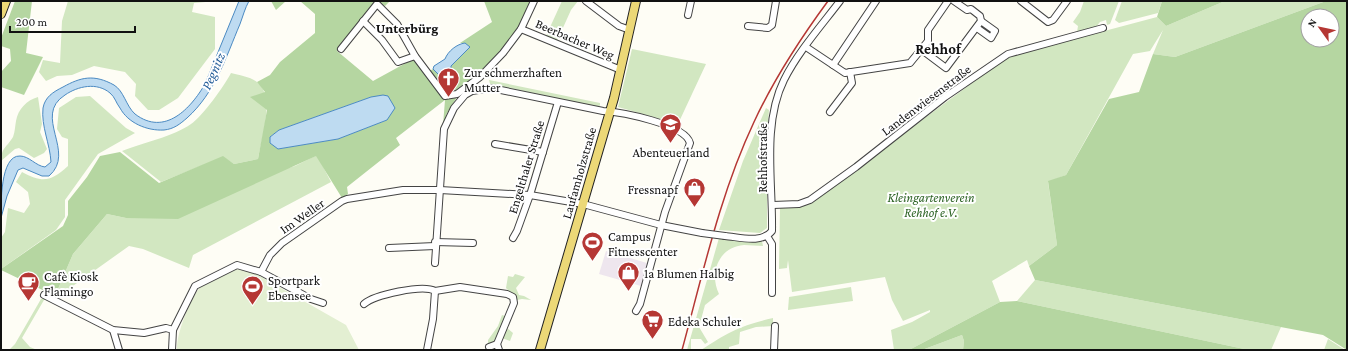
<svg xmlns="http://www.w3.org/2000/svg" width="1348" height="351" font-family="'Crimson Pro',serif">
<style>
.industrial{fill:#eee6ee}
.green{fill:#d2e7c1}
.forest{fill:#b5d6a1;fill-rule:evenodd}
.pitch{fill:#e3efd2}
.water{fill:#bedbf1;stroke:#4b8ac2}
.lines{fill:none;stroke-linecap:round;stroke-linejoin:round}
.minor-casing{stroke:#444;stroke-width:8}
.major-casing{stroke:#222;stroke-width:10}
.minor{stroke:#fff;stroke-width:6}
.major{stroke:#ecd877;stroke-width:8}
.rail{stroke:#b53734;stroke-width:1.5}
.minor-bridge-casing{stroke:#444;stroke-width:8;stroke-linecap:butt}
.minor-bridge{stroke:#fff;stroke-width:6}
.labels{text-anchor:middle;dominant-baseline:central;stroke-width:4;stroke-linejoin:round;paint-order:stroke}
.street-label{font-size:13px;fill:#111;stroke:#fff}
.poi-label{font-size:13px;fill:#111;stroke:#fff;text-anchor:start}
.park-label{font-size:13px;font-style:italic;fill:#2e6426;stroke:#fff}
.neighbourhood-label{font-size:14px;font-weight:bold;fill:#111;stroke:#fff}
.water-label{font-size:14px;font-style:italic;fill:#245d99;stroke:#fff}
.quarter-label{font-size:15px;font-weight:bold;fill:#111;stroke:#fff}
</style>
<rect width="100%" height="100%" fill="#fefdf5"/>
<path class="industrial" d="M606 251 647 263 641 286 599 274Z"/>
<g class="green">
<path d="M68 1H217L194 3 192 12 215 17V49L178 98 159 110H148L135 96 136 84 125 72 94 66 72 75 57 76 46 81 39 72 43 60 60 63 62 21Z"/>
<path d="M562 1H578L571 10 557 41 546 36Z"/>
<path d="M1084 1H1119L1110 24 1107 25 1106 20 1100 22 1095 28 1077 32 1078 26 1073 22 1080 12Z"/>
<path d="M1122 1H1162L1158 13 1119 23 1115 20Z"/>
<path d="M1225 1H1326L1175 57 1153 54 1163 30 1150 51 1133 54 1066 175 1048 182 1057 245 1029 266 1027 260 992 281 1000 302 909 350H894L891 330 912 322 930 312V310L903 321 892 300 885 277 792 292 788 260 787 268 779 269 780 207H801L809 204 1007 57 1157 17 1166 26Z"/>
<path d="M632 49 706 64 678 124 618 107Z"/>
<path d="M231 73C239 75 251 77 257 82 276 96 261 140 258 159L234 164 223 157 161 182 122 151C143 143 174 136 191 124 202 117 225 85 231 73Z"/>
<path d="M489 80 600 103V105L599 107 490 84Z"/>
<path d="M90 96 126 128 135 133 98 154 65 200V217L56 230 1 269V238L5 232 8 208 24 213 30 204 28 192 16 182 22 172C43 183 50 182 68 166V139L62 137 57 129 59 108 76 97Z"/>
<path d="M38 97 42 124 40 132 47 149 44 153 34 158 19 148 15 149 1 161C1 148 7 147 13 137 15 132 15 126 16 121 18 109 27 100 38 97Z"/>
<path d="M766 108 769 110 767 135V228L760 233 719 230 743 161Z"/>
<path d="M317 155 331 182 193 255 189 268 143 249 129 246 56 298 44 300 22 338 30 347 37 350H9L15 344 41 299 55 296 73 254 107 214 126 218 295 166Z"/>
<path d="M719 238 762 241 763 246C757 246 750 245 744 245 718 247 709 274 719 294L705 305 699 327 708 342 705 344 701 339H691V350H687Z"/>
<path d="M515 274 525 277 516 288 519 295 524 296 531 300 522 299 517 300 506 288 508 276 513 277Z"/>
<path d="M1035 280 1281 327 1271 350H1249L1017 301Z"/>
<path d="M851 287 853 301 788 310 789 297Z"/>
<path d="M502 315 508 317 496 341 488 345V340L498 326Z"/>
<path d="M773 318V326L756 327 740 332 739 344 729 347V350H701C728 332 742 325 773 318Z"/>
<path d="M507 328 513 333 510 341 502 338Z"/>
<path d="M962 335 964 341 963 350H922Z"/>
<path d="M1328 339 1345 350H1324Z"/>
</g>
<g class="forest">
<path d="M15 1H32L26 53 43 57 24 95 1 87V72L11 61 10 49 1 46V38Z"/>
<path d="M271 1H286L276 10Z"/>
<path d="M300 1H390L385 6 377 1 337 51 373 81 415 58 426 73 433 69 440 76 449 75 451 66 465 43H460L492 22 484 1H532L520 26 477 80 459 94 447 113 443 125 445 100 396 138 400 145 347 187 348 194 342 198 316 156 178 219 126 218 107 214 73 254 55 296 1 270V269L63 226 68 215V201L87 177 100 156 120 152 159 183 223 156 234 164 258 159 267 110 250 97 265 92 257 82 270 75 280 62 315 33V14ZM371 97 387 120 338 139 278 149 271 136 279 130Z"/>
<path d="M1162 1H1225L1166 26 1157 17Z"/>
<path d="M1326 1H1347V350L1323 335 1035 280 1029 266 1057 245 1048 181 1066 175 1109 99 1139 92 1153 54 1175 57ZM1308 16H1332V40H1308Z"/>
<path d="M1017 301 1249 350H963L964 341 962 335 922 350H909L1000 302Z"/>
</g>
<path class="pitch" d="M244 267 346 325 359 350H177C176 335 189 302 198 290 205 279 232 269 244 267Z"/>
<g class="water">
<path d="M239 1H249C245 8 243 16 240 24 226 57 215 93 187 118 180 124 174 129 164 130 147 131 128 123 120 108 116 103 115 97 110 93 97 82 78 86 65 95 32 116 77 152 49 176H42L23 168 18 170 7 196 1 218C1 205 0 155 20 156 29 156 36 166 45 167L51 162C50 144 41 126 43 108 45 97 53 92 63 87 81 77 94 74 114 85 124 91 126 106 135 114 165 137 191 108 205 84Z"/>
<path d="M465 43 470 47 451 66V71L446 78 440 76 433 69 434 66 445 59C448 51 457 44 465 43Z"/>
<path d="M383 95 388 96 395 108 387 120 338 139 278 149 270 143V137L279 130 371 97Z"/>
</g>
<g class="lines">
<defs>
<g id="minor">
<path d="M586 1 619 26 630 30"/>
<path d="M1021 1 1048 22 1053 20 1067 1"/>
<path d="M688 15 691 1"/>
<path d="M363 21 382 40 398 62 415 56"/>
<path d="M748 26 768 28 772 25 776 1"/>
<path d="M977 28 991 38 995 31 981 21"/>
<path d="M521 29 621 70"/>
<path d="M806 47 845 73 910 63 928 41V30L948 1"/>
<path d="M341 49 377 4 397 24 415 56 445 96 457 94 480 77 503 53 521 29 534 1"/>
<path d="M922 50 946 68 981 21 980 16 971 9 967 10 954 1"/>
<path d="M833 65 876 1"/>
<path d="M830 112 852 83 850 72"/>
<path d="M495 144 543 152"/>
<path d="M773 205 799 204 810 200 856 167 945 97 1008 54 1103 28"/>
<path d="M725 236C739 237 762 244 772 231 773 183 762 124 784 80 798 52 821 26 840 1"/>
<path d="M767 236 772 244V293"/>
<path d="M513 238 517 231 530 195 558 102"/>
<path d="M435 242 473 243"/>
<path d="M389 248 435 246"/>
<path d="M435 263 444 129 454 108 465 95 472 91 491 88 603 111C621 112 685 124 690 143L665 212 640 304 636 311"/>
<path d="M261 272 311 299 323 303"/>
<path d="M435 291 460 287 507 294 513 297 514 303 497 344 499 350"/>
<path d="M44 295 113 330 144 333 166 328 173 330"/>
<path d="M364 304C374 295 423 284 435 291L433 319 427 350"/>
<path d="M113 330 119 350"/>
<path d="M489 347 497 344"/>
<path d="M172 350 173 330 195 286 237 265 261 272 270 255 282 243 342 201 347 199 403 190H440L530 195 583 204 661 225 702 233"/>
<path d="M774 350 775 326"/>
</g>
<g id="major">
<path d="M1 14 6 1"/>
<path d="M540 350 614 98 636 1"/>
</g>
</defs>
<use href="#minor" class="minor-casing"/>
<use href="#major" class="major-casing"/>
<use href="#minor" class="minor"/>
<use href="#major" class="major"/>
<path class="rail" d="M682 350C703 273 720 194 754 122 774 79 800 39 828 1"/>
<defs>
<path id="minor-bridge" d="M702 233 725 236"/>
</defs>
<use href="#minor-bridge" class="minor-bridge-casing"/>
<use href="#minor-bridge" class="minor-bridge"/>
</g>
<defs>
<symbol id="church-pin" viewBox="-11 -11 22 30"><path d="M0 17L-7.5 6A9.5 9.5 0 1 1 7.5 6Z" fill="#b53734" stroke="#fff"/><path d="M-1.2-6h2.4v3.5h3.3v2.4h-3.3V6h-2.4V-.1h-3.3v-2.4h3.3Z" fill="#fff"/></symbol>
<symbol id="school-pin" viewBox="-11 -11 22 30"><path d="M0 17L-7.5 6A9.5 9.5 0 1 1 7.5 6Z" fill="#b53734" stroke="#fff"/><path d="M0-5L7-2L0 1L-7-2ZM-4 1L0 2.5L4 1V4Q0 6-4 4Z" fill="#fff"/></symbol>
<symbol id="shop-pin" viewBox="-11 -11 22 30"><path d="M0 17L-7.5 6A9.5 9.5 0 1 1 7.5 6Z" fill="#b53734" stroke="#fff"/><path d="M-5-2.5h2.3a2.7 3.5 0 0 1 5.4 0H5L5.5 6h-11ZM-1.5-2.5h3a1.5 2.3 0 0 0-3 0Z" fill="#fff"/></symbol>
<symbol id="stadium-pin" viewBox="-11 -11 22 30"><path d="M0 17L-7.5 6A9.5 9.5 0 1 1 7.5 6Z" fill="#b53734" stroke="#fff"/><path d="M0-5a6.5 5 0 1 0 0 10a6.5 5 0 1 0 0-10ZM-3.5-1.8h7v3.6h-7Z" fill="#fff"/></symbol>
<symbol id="cafe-pin" viewBox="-11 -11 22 30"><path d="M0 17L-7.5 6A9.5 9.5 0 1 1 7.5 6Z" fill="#b53734" stroke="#fff"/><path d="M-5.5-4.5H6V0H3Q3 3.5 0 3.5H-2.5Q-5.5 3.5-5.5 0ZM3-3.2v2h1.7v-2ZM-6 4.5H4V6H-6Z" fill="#fff"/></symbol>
<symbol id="supermarket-pin" viewBox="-11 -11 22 30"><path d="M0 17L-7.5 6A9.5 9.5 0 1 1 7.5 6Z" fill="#b53734" stroke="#fff"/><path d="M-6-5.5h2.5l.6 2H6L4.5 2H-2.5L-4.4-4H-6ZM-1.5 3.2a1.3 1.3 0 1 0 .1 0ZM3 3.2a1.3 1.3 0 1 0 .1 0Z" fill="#fff"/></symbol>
</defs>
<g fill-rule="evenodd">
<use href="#church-pin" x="436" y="66" width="25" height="34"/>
<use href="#school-pin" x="658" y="112" width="25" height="34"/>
<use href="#shop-pin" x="682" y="176" width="25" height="34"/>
<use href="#stadium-pin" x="580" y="230" width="25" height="34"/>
<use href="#shop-pin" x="616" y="260" width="25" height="34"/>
<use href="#cafe-pin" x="16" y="270" width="25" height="34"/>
<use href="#stadium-pin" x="240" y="274" width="25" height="34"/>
<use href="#supermarket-pin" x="640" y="308" width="25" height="34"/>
</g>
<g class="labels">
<g class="street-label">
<text transform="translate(575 39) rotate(23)">Beerbacher Weg</text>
<text transform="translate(926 100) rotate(-37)">Landenwiesenstraße</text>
<text transform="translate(762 158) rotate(-90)">Rehhofstraße</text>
<text transform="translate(526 167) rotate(-73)">Engelthaler Straße</text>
<text transform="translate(579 173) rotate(-74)">Laufamholzstraße</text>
<text transform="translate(302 216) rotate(-35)">Im Weller</text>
</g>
<g class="poi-label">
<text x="464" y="72">Zur schmerzhaften<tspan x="464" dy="15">Mutter</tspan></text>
<text x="671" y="152" text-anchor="middle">Abenteuerland</text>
<text x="678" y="189" text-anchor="end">Fressnapf</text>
<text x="608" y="236">Campus<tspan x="608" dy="15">Fitnesscenter</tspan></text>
<text x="644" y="273">1a Blumen Halbig</text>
<text x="44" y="276">Cafè Kiosk<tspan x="44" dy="15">Flamingo</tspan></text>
<text x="268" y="280">Sportpark<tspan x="268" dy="15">Ebensee</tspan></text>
<text x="668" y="321">Edeka Schuler</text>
</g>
<g class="park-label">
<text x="931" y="197">Kleingartenverein<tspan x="931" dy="15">Rehhof e.V.</tspan></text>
</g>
<g class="neighbourhood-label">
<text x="407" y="28">Unterbürg</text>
</g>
<g class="water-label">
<text transform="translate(213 71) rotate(-66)">Pegnitz</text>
</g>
<g class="quarter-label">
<text x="938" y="49">Rehhof</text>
</g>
</g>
<rect width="1348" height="351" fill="none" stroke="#111111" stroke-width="4"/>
<g transform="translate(1320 28) rotate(303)"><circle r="19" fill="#ffffff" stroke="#a0a0a0"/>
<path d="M0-3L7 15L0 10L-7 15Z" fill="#b53734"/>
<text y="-6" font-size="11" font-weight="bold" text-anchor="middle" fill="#111111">N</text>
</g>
<path d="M10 26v6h125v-6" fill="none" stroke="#111111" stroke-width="2"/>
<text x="16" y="26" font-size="12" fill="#111111" stroke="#ffffff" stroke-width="3" paint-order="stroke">200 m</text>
</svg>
